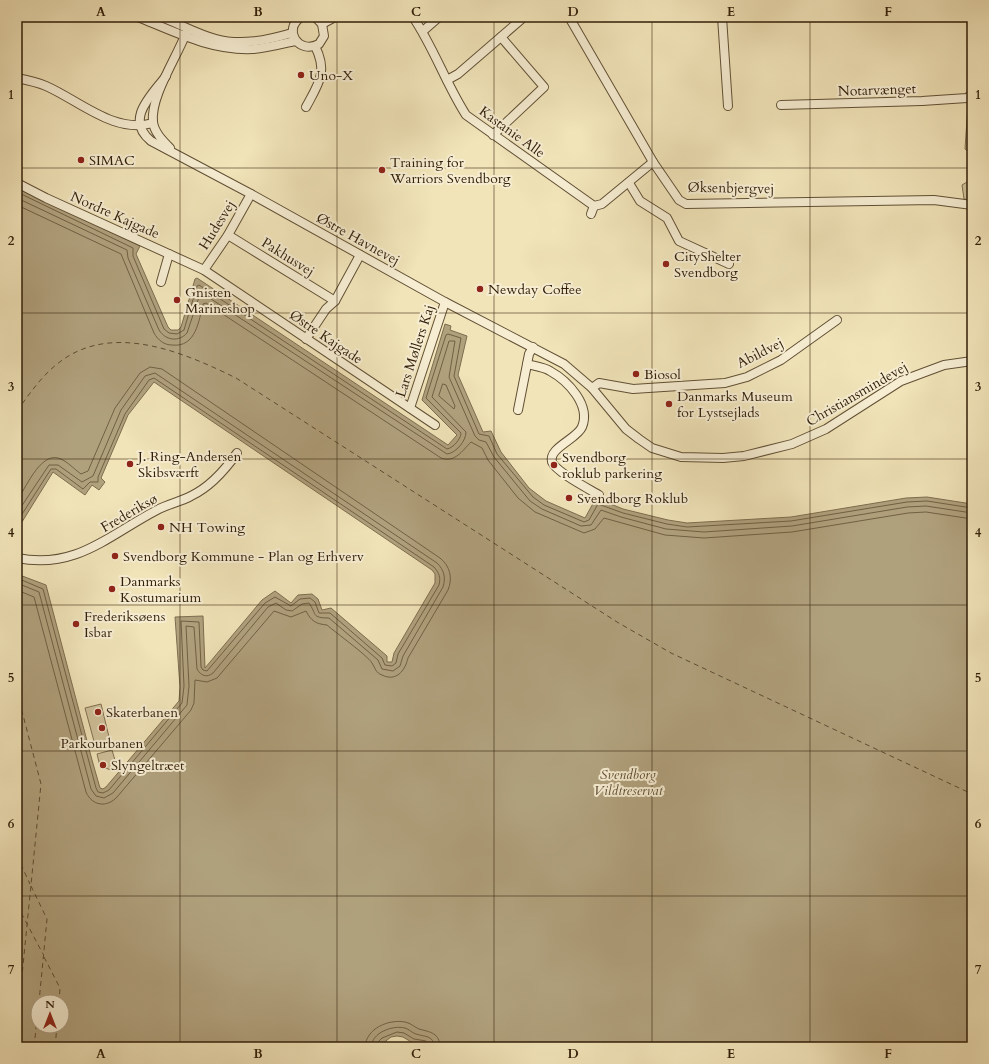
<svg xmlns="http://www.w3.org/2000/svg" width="989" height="1064" font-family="Cardo,serif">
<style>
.green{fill:#d0c29b;stroke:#807052}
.water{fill:#b0a17d;stroke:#7d6d4f;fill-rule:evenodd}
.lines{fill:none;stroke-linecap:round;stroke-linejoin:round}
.shore{stroke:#706043;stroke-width:1}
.ferry{stroke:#5d4c32;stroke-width:1;stroke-dasharray:5 4;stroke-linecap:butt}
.minor-casing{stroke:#615035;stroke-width:10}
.minor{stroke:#f6edd2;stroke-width:8}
.grid{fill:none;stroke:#311e09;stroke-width:1;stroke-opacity:0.55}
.poi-dot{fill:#8f2418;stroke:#f6edd2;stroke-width:1.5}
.labels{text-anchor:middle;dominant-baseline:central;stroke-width:4;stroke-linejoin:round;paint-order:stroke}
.poi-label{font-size:14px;fill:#311e09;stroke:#f6edd2;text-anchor:start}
.street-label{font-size:14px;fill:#311e09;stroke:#f6edd2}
.park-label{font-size:14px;font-style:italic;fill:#614f35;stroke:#f6edd2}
.neatline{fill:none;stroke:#311e09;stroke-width:1.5}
.grid-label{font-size:13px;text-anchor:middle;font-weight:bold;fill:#311e09}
</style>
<rect width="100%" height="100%" fill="#f1e4b9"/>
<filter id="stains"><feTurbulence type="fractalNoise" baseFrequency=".005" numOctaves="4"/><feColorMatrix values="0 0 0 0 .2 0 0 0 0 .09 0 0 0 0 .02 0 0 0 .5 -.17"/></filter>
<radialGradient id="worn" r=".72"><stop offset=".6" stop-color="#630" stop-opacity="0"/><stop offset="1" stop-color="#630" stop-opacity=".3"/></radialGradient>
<g class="green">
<path d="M972 102V154L965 149 968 105Z"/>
<path d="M972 179V200L964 199 962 185Z"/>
<path d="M101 704 110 741 95 745 85 708Z"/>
<path d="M112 750 117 767 115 766 111 770 100 766 97 754Z"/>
</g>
<path class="water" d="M17 188 140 246 136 254 168 327 171 330H178L181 327 195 279 197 278 448 445 457 435 422 400 445 324 451 326 450 330 467 336 458 375 483 432 491 431 501 452 529 488 546 501 585 518 596 498 623 509 668 520 687 523 791 517 906 498 927 497 972 504V1047H435L413 1043 403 1037 397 1036 391 1037 378 1047H17V574L46 585 92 760 100 788 103 789 106 787 179 701 180 687 175 617 203 616 205 668 262 600 275 591 291 603 298 595 312 594 318 599 322 610 331 608 387 656V662H392L394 653 435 583V574L432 570 154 382 128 415 101 478 105 482 99 490 92 485 85 495 53 472 17 530ZM38 1002H62V1026H38Z"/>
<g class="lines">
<g class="shore">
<path d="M17 192 133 248V256L164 329 169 333 177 334 184 330 197 286 199 285 447 449C453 448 461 439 461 433L426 398 446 335 448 334 461 338 454 376 479 434 489 436 497 454 533 497 544 505 584 522 589 520 598 504 623 513 667 524 687 527 791 521 907 502 927 501 972 508"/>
<path d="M17 198 127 250 128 258 159 330C166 341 179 342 187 333L200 294 202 293 447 454C456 453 466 441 466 432L432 397 449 341H455L449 377 475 436 479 440 486 442 494 457 530 501 542 509 581 526 591 525 601 510 621 517 666 529 704 532 792 526 907 507 926 506 972 513"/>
<path d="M17 205 121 254 154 333C158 340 164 345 172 345 196 348 199 320 203 304L206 303 441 458C455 463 462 451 471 442L482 448 488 460 518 498 535 512 584 533 595 529 604 518 665 535 704 538 792 532 908 513 926 512 972 519"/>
<path d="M443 384 446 385 455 406 454 409 439 396Z"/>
<path d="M17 501C25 489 40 453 58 458 66 460 74 469 81 474L88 471 115 408 140 373 150 367 162 369 440 558C450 566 453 578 448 590L408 658C405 671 396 682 382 675 376 673 375 668 372 663 367 655 336 633 327 625 316 624 311 621 306 611L291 617 274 611 217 678 207 682 195 680 194 703 191 710 117 797C107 808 92 806 86 792L34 597 17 590"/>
<path d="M17 513 49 465H58L82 482 93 476 121 410 145 376 155 373 437 563C444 570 446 577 443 587L403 656 400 666 393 671 382 669 378 660 329 618C311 618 317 614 309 603L302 604 292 611 286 610 276 603 268 607 213 673C207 678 201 676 197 669L194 627 186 626 189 686 187 705 113 793 104 798 96 796 91 789 39 592 17 583"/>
<path d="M17 522 51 469H56L83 489 90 482H98V477L125 414 149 380 154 378 434 567C439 573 441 577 439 585L398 654 396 663 392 666 385 665 382 658 330 613H319L315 602 310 598 300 599 291 606 275 597 265 603 207 671 203 670 201 667 199 622 181 621 184 686 182 703 109 790 103 793 98 792 96 788 43 589 17 578"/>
<path d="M365 1047C366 1028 389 1019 405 1022 411 1023 414 1027 419 1029 430 1032 440 1033 440 1047"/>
<path d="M371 1047C372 1032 393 1025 405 1028 409 1029 412 1033 416 1034 425 1037 434 1035 434 1047"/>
<path d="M376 1047 377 1043 382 1038 397 1032 404 1033 414 1039 426 1041 429 1047"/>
</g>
<g class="ferry">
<path d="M17 411C30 393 43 374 61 361 114 322 185 353 236 378L617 622 671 653 972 794"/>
<path d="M17 692 41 784 17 1026"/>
<path d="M17 856 30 884"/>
<path d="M31 886 47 919 39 1002"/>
<path d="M17 905 43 954"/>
<path d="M44 957 60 988 59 1002"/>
<path d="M34 1047 38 1010"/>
<path d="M55 1047 57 1026"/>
</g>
<defs>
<g id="minor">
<path d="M138 17C175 32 212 51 253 49 267 48 281 44 295 41"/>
<path d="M161 17C180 24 197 34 216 39 241 46 268 40 292 33"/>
<path d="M301 17C282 30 299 55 319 44L324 36 322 24 315 17"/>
<path d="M413 17C434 48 446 84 466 115L594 206"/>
<path d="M569 17 653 162 679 200 686 204 934 200 972 205"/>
<path d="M722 17 728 106"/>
<path d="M971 17 972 26"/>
<path d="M322 24 335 17"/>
<path d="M423 31 439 17"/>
<path d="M166 76C152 95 124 119 151 141L251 194 445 302 564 364 592 388 626 429 639 439 652 448 681 457 723 458 744 456 792 444 826 429 901 381 944 365 972 361"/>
<path d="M17 78C27 80 37 82 46 86 80 101 114 134 153 123"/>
<path d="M447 80 458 74 524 17"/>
<path d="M781 105 922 101 967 98 972 94"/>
<path d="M306 107C319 83 328 72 315 46"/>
<path d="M493 135 544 87 501 37"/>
<path d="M170 148C163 141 154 132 153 122 150 97 177 57 186 33"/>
<path d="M17 183 46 198 204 270 435 425"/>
<path d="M629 183 640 201 667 218 679 241 729 264"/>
<path d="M591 214 594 206 602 204 653 162"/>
<path d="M228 235 335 301"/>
<path d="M204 270 228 235 251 194"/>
<path d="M161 282 169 254"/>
<path d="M306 339 326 309 335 301 360 255"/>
<path d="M527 364C534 366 544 367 550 371 568 381 591 405 582 427 577 439 548 448 552 462 556 472 589 489 599 495"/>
<path d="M592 388 599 383 633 389 725 383 747 377 781 360 837 320"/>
<path d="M410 408 445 302"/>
<path d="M518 410 529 354 533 347"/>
<path d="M17 558C76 570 109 535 157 510 168 504 180 502 191 496 210 487 225 470 237 453"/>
</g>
</defs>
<use href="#minor" class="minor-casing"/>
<use href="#minor" class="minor"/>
</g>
<path class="grid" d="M180 17V1047M337 17V1047M494 17V1047M652 17V1047M810 17V1047M17 168H972M17 313H972M17 459H972M17 605H972M17 751H972M17 896H972"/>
<g class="poi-dot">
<circle cx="301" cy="75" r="4"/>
<circle cx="81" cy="160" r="4"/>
<circle cx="382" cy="170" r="4"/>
<circle cx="666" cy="264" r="4"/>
<circle cx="480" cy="289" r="4"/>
<circle cx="177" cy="300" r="4"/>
<circle cx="636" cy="374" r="4"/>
<circle cx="669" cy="404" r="4"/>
<circle cx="130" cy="464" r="4"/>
<circle cx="554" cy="465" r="4"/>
<circle cx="569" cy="498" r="4"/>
<circle cx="161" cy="527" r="4"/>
<circle cx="115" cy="556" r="4"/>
<circle cx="112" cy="589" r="4"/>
<circle cx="76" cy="624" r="4"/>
<circle cx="98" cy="712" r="4"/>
<circle cx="102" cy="728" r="4"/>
<circle cx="103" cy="765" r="4"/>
</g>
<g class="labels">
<g class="poi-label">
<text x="309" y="75">Uno-X</text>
<text x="89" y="160">SIMAC</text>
<text x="390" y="162">Training for<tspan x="390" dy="16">Warriors Svendborg</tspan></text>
<text x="674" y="256">CityShelter<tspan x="674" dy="16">Svendborg</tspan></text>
<text x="488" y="289">Newday Coffee</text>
<text x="185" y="292">Gnisten<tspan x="185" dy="16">Marineshop</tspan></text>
<text x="644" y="374">Biosol</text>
<text x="677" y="396">Danmarks Museum<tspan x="677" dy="16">for Lystsejlads</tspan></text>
<text x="138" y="456">J. Ring-Andersen<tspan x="138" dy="16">Skibsværft</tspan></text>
<text x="562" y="457">Svendborg<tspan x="562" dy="16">roklub parkering</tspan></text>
<text x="577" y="498">Svendborg Roklub</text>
<text x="169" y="527">NH Towing</text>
<text x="123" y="556">Svendborg Kommune - Plan og Erhverv</text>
<text x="120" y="581">Danmarks<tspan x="120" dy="16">Kostumarium</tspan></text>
<text x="84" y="616">Frederiksøens<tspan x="84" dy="16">Isbar</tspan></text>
<text x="106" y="712">Skaterbanen</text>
<text x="102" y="743" text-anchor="middle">Parkourbanen</text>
<text x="111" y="765">Slyngeltræet</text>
</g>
<g class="street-label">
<text transform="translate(877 90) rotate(-2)">Notarvænget</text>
<text transform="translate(512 132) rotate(36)">Kastanie Alle</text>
<text transform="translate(731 188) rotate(1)">Øksenbjergvej</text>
<text transform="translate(115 215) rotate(24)">Nordre Kajgade</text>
<text transform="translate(217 225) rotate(-58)">Hudesvej</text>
<text transform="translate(358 239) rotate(29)">Østre Havnevej</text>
<text transform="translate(288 257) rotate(32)">Pakhusvej</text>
<text transform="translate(326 337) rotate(34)">Østre Kajgade</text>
<text transform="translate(415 351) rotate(-72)">Lars Møllers Kaj</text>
<text transform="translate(760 353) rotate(-27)">Abildvej</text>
<text transform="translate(857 394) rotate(-30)">Christiansmindevej</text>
<text transform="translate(129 513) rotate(-30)">Frederiksø</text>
</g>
<g class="park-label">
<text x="628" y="774">Svendborg<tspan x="628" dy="16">Vildtreservat</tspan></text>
</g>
</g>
<rect width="989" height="1064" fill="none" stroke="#f1e4b9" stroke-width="44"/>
<g transform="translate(50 1014)"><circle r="19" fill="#f6edd2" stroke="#a79a82"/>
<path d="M0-3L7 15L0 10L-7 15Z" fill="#8f2418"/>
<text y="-6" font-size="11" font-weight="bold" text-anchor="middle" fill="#311e09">N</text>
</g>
<rect x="22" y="22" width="945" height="1020" class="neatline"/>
<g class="grid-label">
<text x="101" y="16">A</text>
<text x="258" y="16">B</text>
<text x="416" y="16">C</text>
<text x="573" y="16">D</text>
<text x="731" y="16">E</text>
<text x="888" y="16">F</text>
<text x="11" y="99">1</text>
<text x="978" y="99">1</text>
<text x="11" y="245">2</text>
<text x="978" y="245">2</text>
<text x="11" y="391">3</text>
<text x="978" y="391">3</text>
<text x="11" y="537">4</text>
<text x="978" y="537">4</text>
<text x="11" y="682">5</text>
<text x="978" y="682">5</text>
<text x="11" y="828">6</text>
<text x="978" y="828">6</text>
<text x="11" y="974">7</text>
<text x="978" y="974">7</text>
<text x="101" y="1058">A</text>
<text x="258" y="1058">B</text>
<text x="416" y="1058">C</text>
<text x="573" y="1058">D</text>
<text x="731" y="1058">E</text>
<text x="888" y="1058">F</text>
</g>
<rect width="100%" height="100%" filter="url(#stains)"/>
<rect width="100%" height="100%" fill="url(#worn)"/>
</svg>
